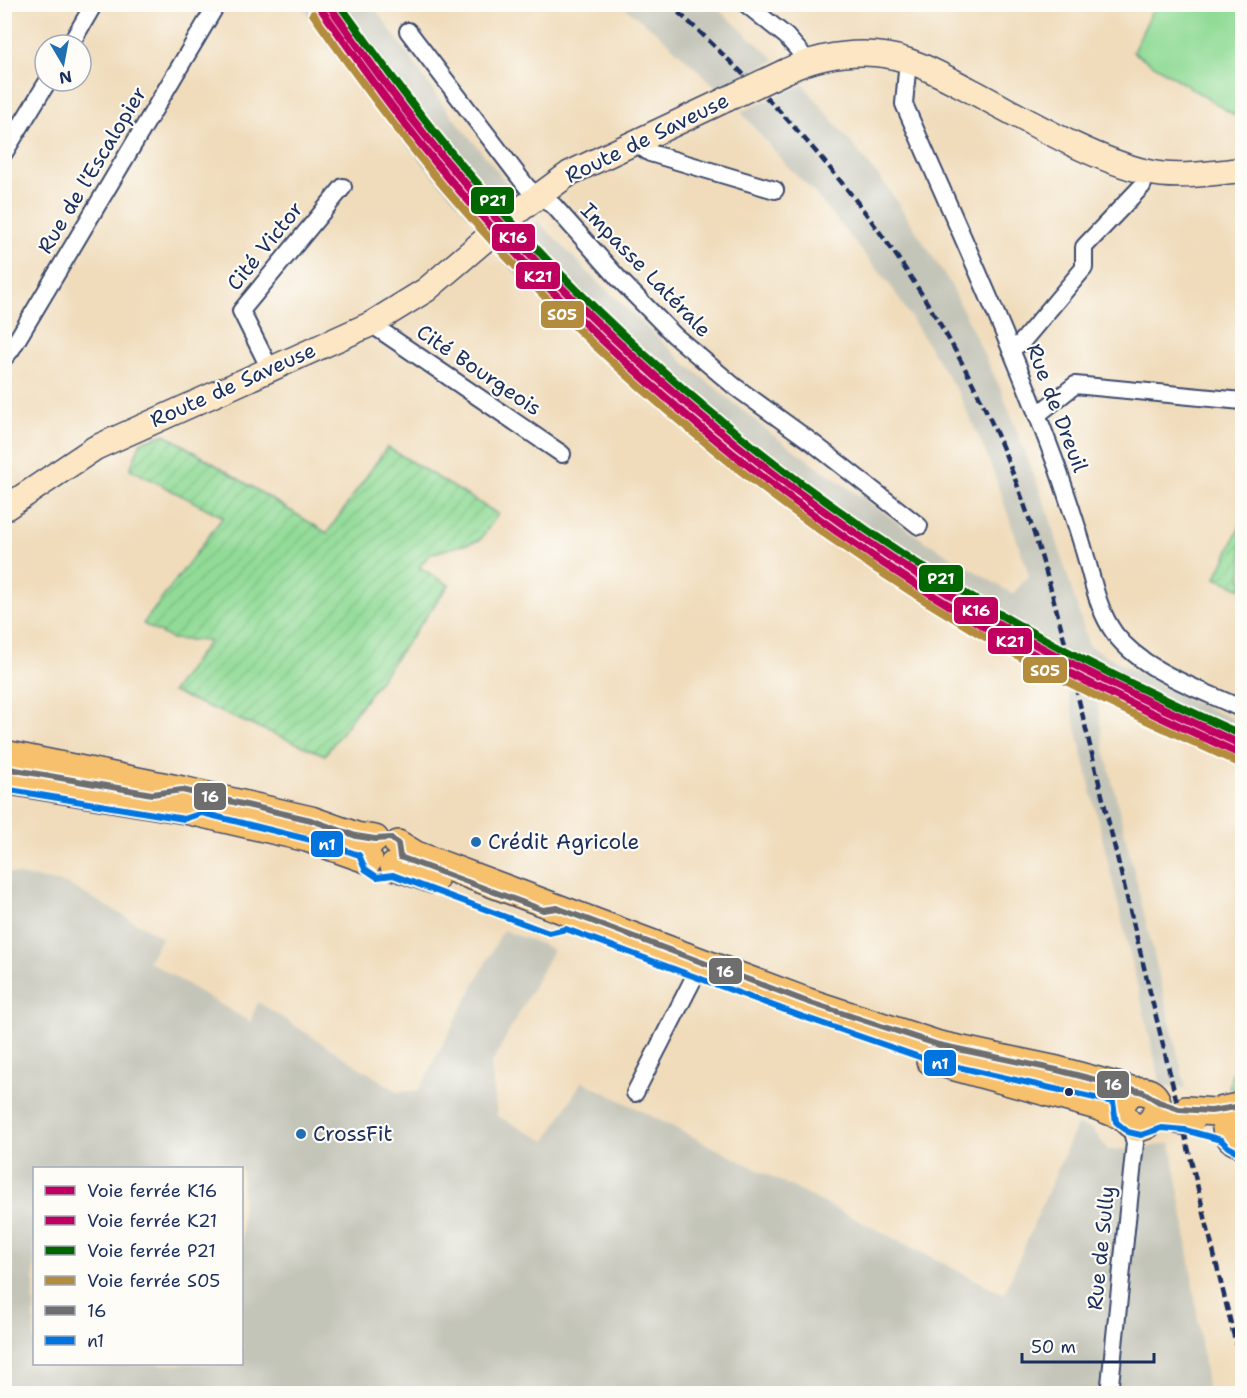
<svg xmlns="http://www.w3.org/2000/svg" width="1247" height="1398" font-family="'Shantell Sans',sans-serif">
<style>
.industrial{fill:#c4c5b9;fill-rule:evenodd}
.grass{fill:#92db97;stroke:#56857a;stroke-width:1.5}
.garden{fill:url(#garden-furrows);stroke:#56857a;stroke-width:1.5}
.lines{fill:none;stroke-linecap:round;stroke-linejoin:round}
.street-casing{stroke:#3b496c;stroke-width:20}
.secondary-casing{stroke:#3b496c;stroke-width:27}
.primary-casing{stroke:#3b496c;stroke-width:30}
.street{stroke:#fff;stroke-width:16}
.secondary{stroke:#fce6c4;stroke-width:24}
.primary{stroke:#f7c06c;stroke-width:27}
.rail{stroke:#1b2f5e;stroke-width:4.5;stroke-dasharray:9 4.5;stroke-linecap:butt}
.secondary-bridge-casing{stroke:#3b496c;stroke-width:27;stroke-linecap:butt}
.primary-bridge-casing{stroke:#3b496c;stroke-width:30;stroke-linecap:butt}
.secondary-bridge{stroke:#fce6c4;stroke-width:24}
.primary-bridge{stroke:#f7c06c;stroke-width:27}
.bus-1-casing{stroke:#fdfcf7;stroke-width:10}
.bus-2-casing{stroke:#fdfcf7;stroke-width:10}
.bus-1{stroke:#6e6e6e;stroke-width:6}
.bus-2{stroke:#0174df;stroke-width:6}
.rail-1-casing{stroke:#fdfcf7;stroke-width:12}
.rail-2-casing{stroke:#fdfcf7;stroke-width:12}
.rail-3-casing{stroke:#fdfcf7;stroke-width:12}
.rail-4-casing{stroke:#fdfcf7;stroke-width:12}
.rail-1{stroke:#bf005f;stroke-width:8}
.rail-2{stroke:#bf005f;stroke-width:8}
.rail-3{stroke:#060;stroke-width:8}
.rail-4{stroke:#b48c3e;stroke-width:8}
.poi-dot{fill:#1f6fb2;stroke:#fdfcf7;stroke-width:2}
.bus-dot{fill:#1b2f5e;stroke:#fdfcf7;stroke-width:2}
.labels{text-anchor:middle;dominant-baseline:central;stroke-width:4.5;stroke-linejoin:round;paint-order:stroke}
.street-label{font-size:21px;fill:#1b2f5e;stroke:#fdfcf7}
.poi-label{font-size:21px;fill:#1b2f5e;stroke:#fdfcf7;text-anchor:start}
.line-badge{stroke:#fdfcf7;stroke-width:2}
.badge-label{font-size:16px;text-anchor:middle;font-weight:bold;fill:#fff}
</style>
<defs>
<pattern id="garden-furrows" width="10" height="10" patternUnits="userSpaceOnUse" patternTransform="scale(1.5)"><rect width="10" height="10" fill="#92db97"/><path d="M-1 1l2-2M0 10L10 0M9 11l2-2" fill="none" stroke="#7dbc85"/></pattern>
</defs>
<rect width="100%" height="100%" fill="#fdfcf7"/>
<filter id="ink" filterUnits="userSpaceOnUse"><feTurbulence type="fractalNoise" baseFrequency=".0167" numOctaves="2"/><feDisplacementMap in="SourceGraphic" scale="12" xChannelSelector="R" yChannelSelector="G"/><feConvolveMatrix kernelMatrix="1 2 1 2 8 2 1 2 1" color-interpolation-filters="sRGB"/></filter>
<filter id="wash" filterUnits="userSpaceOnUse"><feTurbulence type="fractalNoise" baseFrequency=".008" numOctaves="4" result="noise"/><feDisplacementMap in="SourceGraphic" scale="24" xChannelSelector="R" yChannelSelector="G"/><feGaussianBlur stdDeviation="1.35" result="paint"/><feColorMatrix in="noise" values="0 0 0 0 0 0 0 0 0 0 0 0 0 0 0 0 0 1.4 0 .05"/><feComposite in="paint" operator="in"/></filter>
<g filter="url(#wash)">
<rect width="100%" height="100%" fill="#f0dcbb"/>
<g class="industrial">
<path d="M302 5H373L447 110 512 189 475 223 416 156 332 53Z"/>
<path d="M621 5H713L776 60 717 88 660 35Z"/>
<path d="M803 84 888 188 950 283 1001 390 1048 512 1089 646 1180 696 1242 723V758L1198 739 1102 694 1097 700 1104 747 1186 1088 1161 1085 1063 672 988 632 899 578 804 513 743 465 693 435 549 305 497 256 538 221 591 275 687 365 773 435 920 538 1013 594 1029 575 989 460 959 394 893 289 812 190 787 166 741 112Z"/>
<path d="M4 872 67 884 162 937 148 961 250 1022 258 1002 398 1092 419 1090 503 930 543 945 553 950 491 1065 497 1116 546 1141 582 1081 1004 1294 1077 1124 1093 1130 1108 1150 1137 1149 1171 1143 1186 1234 1208 1393H5ZM34 1168H242V1364H34Z"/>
</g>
<g class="grass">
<path d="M1155 5H1242V120L1133 52Z"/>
<path d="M1242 1051V1091L1229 1088 1232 1074Z"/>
</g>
<g class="garden">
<path d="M165 434 327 533 387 447 498 514 480 540 430 554 419 567 449 585 325 755 172 692 209 641 172 639 143 624 223 517 130 469 141 442Z"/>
<path d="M1242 522V589L1216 578Z"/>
</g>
</g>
<g filter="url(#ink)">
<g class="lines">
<defs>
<g id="street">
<path d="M746 4 786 36 808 61"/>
<path d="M408 31 527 187 537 196 554 206 619 279 674 335 734 386 813 443 919 526"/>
<path d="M70 45 94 4"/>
<path d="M908 60 904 104C957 225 1012 344 1057 467 1067 496 1077 525 1085 554 1093 581 1098 611 1115 634 1144 672 1200 689 1242 709"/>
<path d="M634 142 650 153 775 190"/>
<path d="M4 153 48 81"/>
<path d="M371 324 562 454"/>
<path d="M1011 349 1021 343 1084 268V247L1142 186 1148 172"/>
<path d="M4 358 11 350 217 4"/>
<path d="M270 369 241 311 343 187"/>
<path d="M1037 415 1075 385 1242 401"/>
<path d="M635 1093 702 962"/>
<path d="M1109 1394 1135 1143 1130 1124"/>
</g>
<g id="secondary">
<path d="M786 71C814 58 844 52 875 54 908 56 939 74 968 89 1022 117 1088 158 1147 172 1177 179 1212 173 1242 170"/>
<path d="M4 509 95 448 371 324 426 290 521 209 570 173 725 100"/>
</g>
<g id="primary">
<path d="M4 754 182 790 311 820 356 836 375 839"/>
<path d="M4 780 185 810 307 838 369 860"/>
<path d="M398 844 416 855 808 1002 939 1045 1057 1070 1135 1091C1177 1087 1151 1146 1127 1121 1116 1110 1123 1096 1135 1091"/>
<path d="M394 866 434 880"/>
<path d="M930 1060 1097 1106 1124 1117"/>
<path d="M1235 1108 1226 1118C1224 1131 1229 1141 1242 1144"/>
<path d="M1186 1110 1215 1112 1242 1106"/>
</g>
</defs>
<use href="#street" class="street-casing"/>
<use href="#secondary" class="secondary-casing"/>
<use href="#primary" class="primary-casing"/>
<use href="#street" class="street"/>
<use href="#secondary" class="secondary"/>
<use href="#primary" class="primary"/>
<path class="rail" d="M668 4C693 24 715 47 738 69 837 165 923 280 983 404 1018 477 1042 553 1062 631L1242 1369"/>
<defs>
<path id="secondary-bridge" d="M725 100 786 71"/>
<path id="primary-bridge" d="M1176 1120 1190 1122"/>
</defs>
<use href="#secondary-bridge" class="secondary-bridge-casing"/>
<use href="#primary-bridge" class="primary-bridge-casing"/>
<use href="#secondary-bridge" class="secondary-bridge"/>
<use href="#primary-bridge" class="primary-bridge"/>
<defs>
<g id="bus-1">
<path d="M4 768 152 794 182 790 311 820 356 836 375 839 391 838 398 844 400 857"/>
<path d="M400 857 543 910 557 908"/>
<path d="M557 908 808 1002 939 1045 1057 1070 1143 1092 1159 1102 1179 1109 1211 1111 1242 1106"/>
</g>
<path id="bus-2" d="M4 789 184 819 202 813 327 844 359 855 365 869 377 877 393 875 549 933 566 929 801 1016 931 1061 1113 1102 1116 1122 1128 1132 1141 1135 1162 1128 1185 1130 1221 1140 1228 1147 1238 1152"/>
</defs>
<use href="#bus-1" class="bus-1-casing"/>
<use href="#bus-2" class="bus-2-casing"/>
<use href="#bus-1" class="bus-1"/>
<use href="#bus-2" class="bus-2"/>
<defs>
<path id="rail-1" d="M328 4C370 63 412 122 459 176 607 350 788 500 985 616 1068 665 1155 705 1242 745"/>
<path id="rail-2" d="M321 9C363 68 405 127 452 182 601 357 782 507 980 624 1063 673 1151 713 1238 753"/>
<path id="rail-3" d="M339 4C380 61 420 117 465 169 612 343 793 492 989 608 1070 656 1156 696 1242 735"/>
<path id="rail-4" d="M313 14C355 74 398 132 445 188 594 363 777 514 975 631 1059 681 1147 721 1235 761"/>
</defs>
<use href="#rail-1" class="rail-1-casing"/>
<use href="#rail-2" class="rail-2-casing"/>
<use href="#rail-3" class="rail-3-casing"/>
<use href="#rail-4" class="rail-4-casing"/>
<use href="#rail-1" class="rail-1"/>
<use href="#rail-2" class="rail-2"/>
<use href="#rail-3" class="rail-3"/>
<use href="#rail-4" class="rail-4"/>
</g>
</g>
<g class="poi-dot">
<circle cx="476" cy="842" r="6"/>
<circle cx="301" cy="1134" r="6"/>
</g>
<circle class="bus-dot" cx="1069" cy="1092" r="5"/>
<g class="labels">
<g class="street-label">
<text transform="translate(647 138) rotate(-26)">Route de Saveuse</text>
<text transform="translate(92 170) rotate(-59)">Rue de l'Escalopier</text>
<text transform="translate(265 246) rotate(-51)">Cité Victor</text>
<text transform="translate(646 270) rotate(46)">Impasse Latérale</text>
<text transform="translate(479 370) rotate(34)">Cité Bourgeois</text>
<text transform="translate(233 385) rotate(-24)">Route de Saveuse</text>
<text transform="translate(1057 408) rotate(69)">Rue de Dreuil</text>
<text transform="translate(1101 1248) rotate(-84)">Rue de Sully</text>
</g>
<g class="poi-label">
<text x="488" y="842">Crédit Agricole</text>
<text x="313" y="1134">CrossFit</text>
</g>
</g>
<g class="line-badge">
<rect x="470" y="186" width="45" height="29" rx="6" fill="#060"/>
<rect x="491" y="223" width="45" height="29" rx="6" fill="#bf005f"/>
<rect x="515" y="261" width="46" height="29" rx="6" fill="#bf005f"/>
<rect x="540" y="300" width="45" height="29" rx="6" fill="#b48c3e"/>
<rect x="918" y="564" width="46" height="29" rx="6" fill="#060"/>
<rect x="953" y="596" width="46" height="29" rx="6" fill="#bf005f"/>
<rect x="987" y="627" width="46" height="28" rx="6" fill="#bf005f"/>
<rect x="1022" y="656" width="46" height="28" rx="6" fill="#b48c3e"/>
<rect x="193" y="782" width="34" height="29" rx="6" fill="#6e6e6e"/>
<rect x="310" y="830" width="34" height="28" rx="6" fill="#0174df"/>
<rect x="708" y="957" width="35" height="28" rx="6" fill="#6e6e6e"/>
<rect x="923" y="1049" width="34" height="28" rx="6" fill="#0174df"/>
<rect x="1096" y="1070" width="34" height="29" rx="6" fill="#6e6e6e"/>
</g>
<g class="badge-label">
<text x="493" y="206">P21</text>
<text x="513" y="243">K16</text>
<text x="538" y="282">K21</text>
<text x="562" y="320">S05</text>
<text x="941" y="584">P21</text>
<text x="976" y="616">K16</text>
<text x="1010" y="647">K21</text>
<text x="1045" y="676">S05</text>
<text x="210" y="802">16</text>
<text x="327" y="850">n1</text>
<text x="725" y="977">16</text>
<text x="940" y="1069">n1</text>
<text x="1113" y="1090">16</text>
</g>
<rect width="1247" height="1398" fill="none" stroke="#fdfcf7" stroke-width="24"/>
<rect x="33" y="1167" width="210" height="198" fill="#fdfcf7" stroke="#a3aaba" stroke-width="1.5"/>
<rect x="45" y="1186" width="30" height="9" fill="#bf005f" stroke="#a3aaba" stroke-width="1.5"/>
<text x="87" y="1197" font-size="18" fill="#1b2f5e">Voie ferrée K16</text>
<rect x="45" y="1216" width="30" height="9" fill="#bf005f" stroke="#a3aaba" stroke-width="1.5"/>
<text x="87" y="1227" font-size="18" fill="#1b2f5e">Voie ferrée K21</text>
<rect x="45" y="1246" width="30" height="9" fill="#006600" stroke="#a3aaba" stroke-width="1.5"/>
<text x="87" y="1257" font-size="18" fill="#1b2f5e">Voie ferrée P21</text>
<rect x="45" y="1276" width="30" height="9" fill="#b48c3e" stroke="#a3aaba" stroke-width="1.5"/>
<text x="87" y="1287" font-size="18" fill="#1b2f5e">Voie ferrée S05</text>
<rect x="45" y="1306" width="30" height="9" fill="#6e6e6e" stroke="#a3aaba" stroke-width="1.5"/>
<text x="87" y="1317" font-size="18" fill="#1b2f5e">16</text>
<rect x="45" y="1336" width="30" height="9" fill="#0174df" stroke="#a3aaba" stroke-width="1.5"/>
<text x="87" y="1347" font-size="18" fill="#1b2f5e">n1</text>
<g transform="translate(63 63) rotate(170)"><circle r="28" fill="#fdfcf7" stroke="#a3aaba" stroke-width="1.5"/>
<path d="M0-4.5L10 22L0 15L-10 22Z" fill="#1f6fb2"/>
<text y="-9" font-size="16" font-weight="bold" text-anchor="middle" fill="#1b2f5e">N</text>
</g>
<path d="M1022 1353v9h132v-9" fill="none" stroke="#1b2f5e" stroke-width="3"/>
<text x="1031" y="1353" font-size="18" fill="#1b2f5e" stroke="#fdfcf7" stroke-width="4.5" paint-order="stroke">50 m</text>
</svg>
